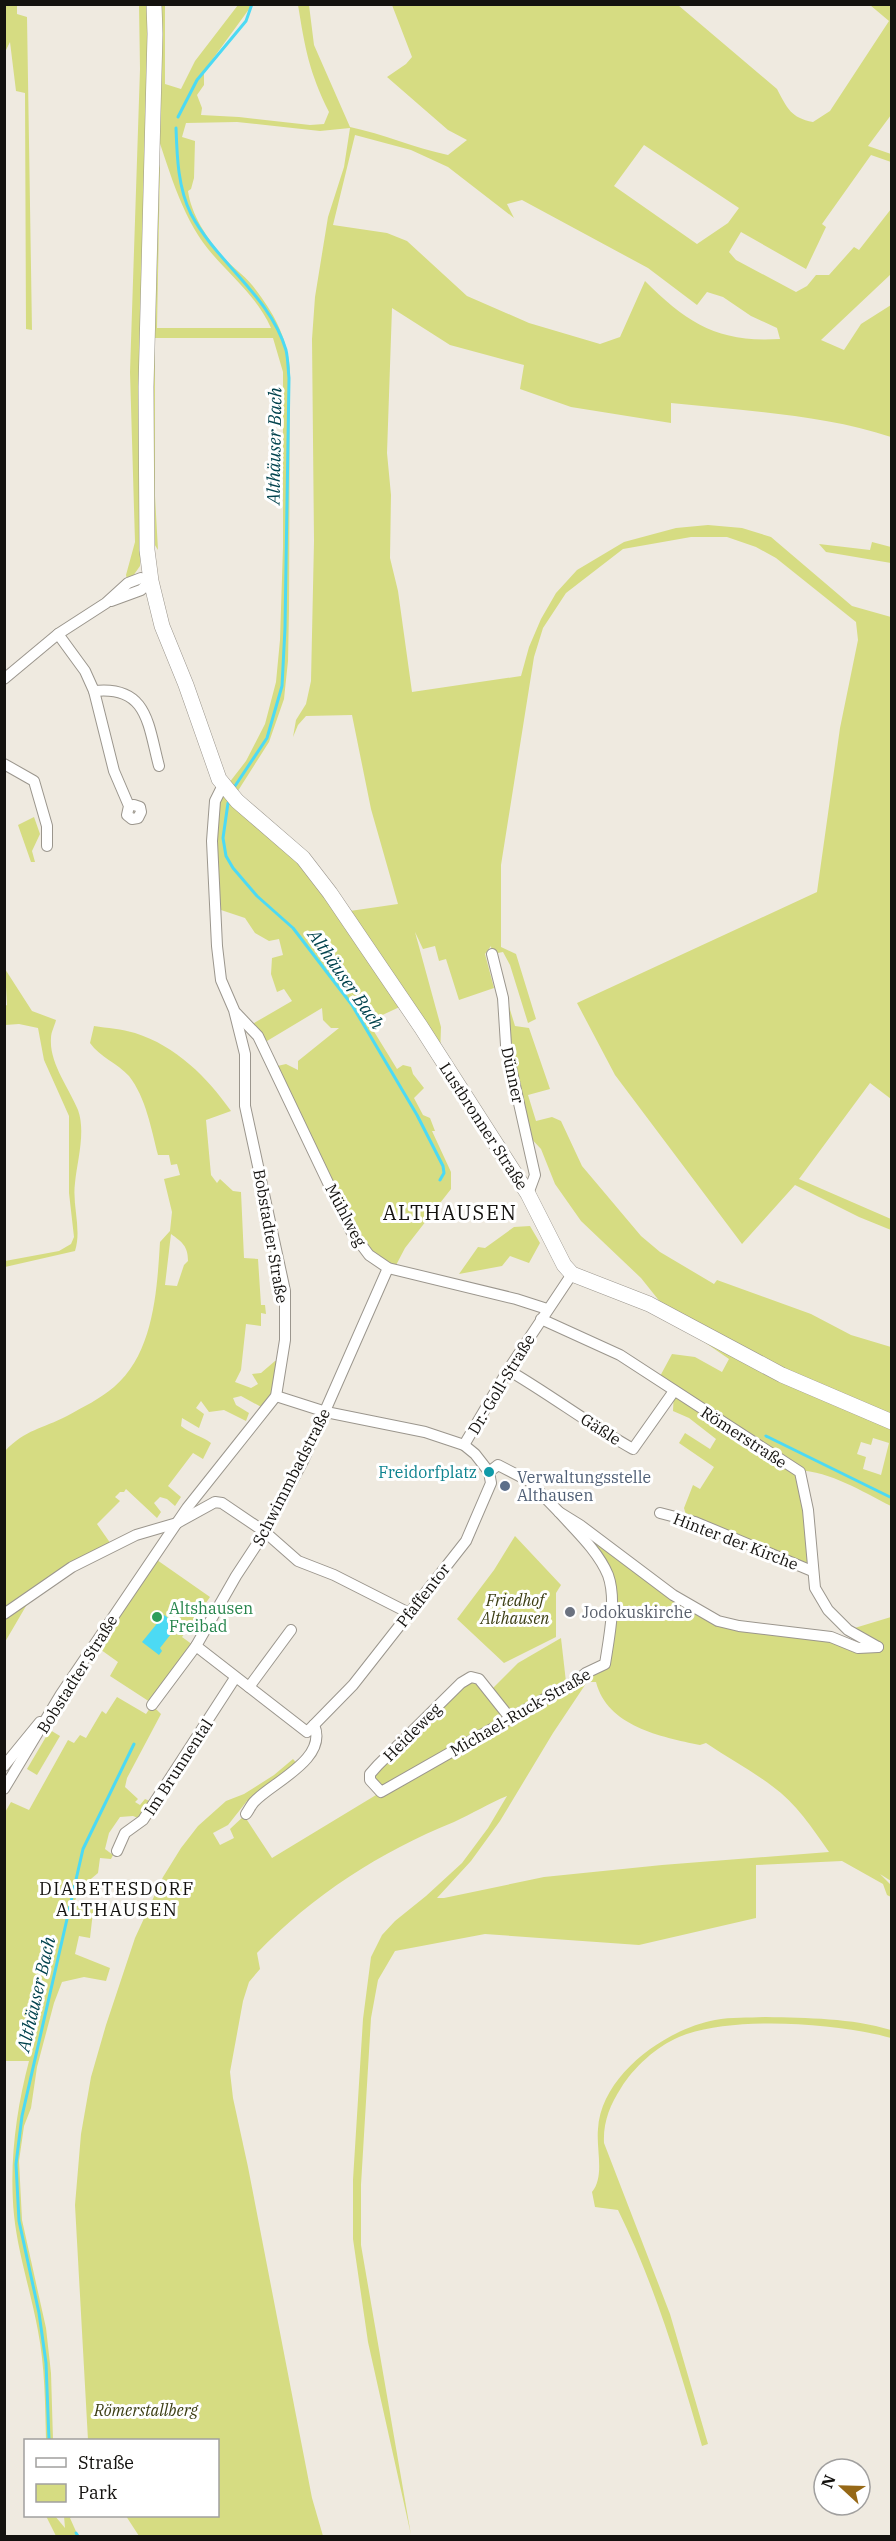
<svg xmlns="http://www.w3.org/2000/svg" width="896" height="2541" font-family="'IBM Plex Serif',serif">
<style>
.green{fill:#d6dc82;fill-rule:evenodd}
.water{fill:#4cdaf4}
.lines{fill:none;stroke-linecap:round;stroke-linejoin:round}
.stream{stroke:#4cdaf4;stroke-width:3}
.street-casing{stroke:#9b968d;stroke-width:12}
.secondary-casing{stroke:#9b968d;stroke-width:16}
.street{stroke:#fff;stroke-width:10}
.secondary{stroke:#fff;stroke-width:15}
.culture-dot{fill:#0f9aa8;stroke:#fff;stroke-width:2}
.service-dot{fill:#5c6f8a;stroke:#fff;stroke-width:2}
.worship-dot{fill:#6b7280;stroke:#fff;stroke-width:2}
.leisure-dot{fill:#2e9e5b;stroke:#fff;stroke-width:2}
.labels{text-anchor:middle;dominant-baseline:central;stroke-width:6;stroke-linejoin:round;paint-order:stroke}
.street-label{font-size:16px;fill:#14120f;stroke:#fff}
.culture-label{font-size:16px;fill:#0d838f;stroke:#fff;text-anchor:end}
.service-label{font-size:16px;fill:#4e5e75;stroke:#fff;text-anchor:start}
.park-label{font-size:16px;font-style:italic;fill:#3b3d13;stroke:#fff}
.leisure-label{font-size:16px;fill:#27864d;stroke:#fff;text-anchor:start}
.worship-label{font-size:16px;fill:#5b616d;stroke:#fff;text-anchor:start}
.water-label{font-size:18px;font-style:italic;fill:#00424d;stroke:#fff}
.neighbourhood-label{font-size:18px;letter-spacing:1.5px;fill:#14120f;stroke:#fff}
.quarter-label{font-size:20px;letter-spacing:1.5px;fill:#14120f;stroke:#fff}
</style>
<rect width="100%" height="100%" fill="#efeae0"/>
<g class="green">
<path d="M5 4 17 5V14L27 17 32 330 26 329 25 93 16 91 10 42 5 52Z"/>
<path d="M139 5H165V84L181 89 195 61 238 5H252L204 71V85L197 95 202 108 201 115 239 117 310 125 324 124 329 112C309 72 305 48 298 5H309L314 45 350 127C383 134 415 148 448 155L467 140 448 130 387 77 406 64 412 57 392 5H678L777 89C787 108 791 118 813 122L830 111 889 21 870 5H891V115L868 146 891 154V162L871 155 822 224 826 227 806 269 741 232 729 252 736 260 796 292 807 286 816 275H829L854 247 859 250 891 209V274L821 340 844 350 861 324 891 305V437C821 414 745 411 671 403V423L571 407 520 389 524 365 450 345 392 308 387 453 391 495 390 558 398 591 412 692 521 676 529 647 541 619 556 593 577 570 624 542 676 528 708 525 742 528 771 537 852 606 891 617V1099L870 1083 799 1179 891 1219V1230L859 1217 795 1185 742 1244 615 1075 577 1003 817 892 840 728 858 640 856 622 776 558 756 547 727 537H691L623 549 566 593 543 628 534 657 501 865V947L516 954 536 1019 528 1023 510 965 503 952 492 954 491 946 485 954 494 988 459 1000 446 959 439 961 435 946 423 949 415 932 441 1027 440 1057 406 1004 376 1018 351 994 397 1069 403 1065 411 1067 413 1074 424 1088 414 1098 423 1115 430 1118 435 1131H432L451 1172V1189L405 1248 394 1269 369 1255 273 1067 286 1064 298 1070V1061L339 1028H331L323 1020 322 1008 262 1044 249 1026 292 1001 284 989 277 992 271 974 272 958 283 955 279 939 269 941 255 933 245 918 215 908V801L246 761 265 724 276 682 280 640 283 547V372L273 338H155V496L158 550 153 542 141 546 140 566 128 583 126 575 135 542 130 372 140 69ZM237 122 320 131 350 128 344 167 328 217 315 297 312 339 314 541 311 681 306 704 296 720 293 737 298 725 306 716 352 715 371 809 398 904 343 912 255 816 234 797 269 742 284 699 288 661 289 610 290 368C286 334 273 312 252 285 243 274 231 266 222 256 207 238 191 214 188 191L191 189 194 178 195 141 182 137 186 123ZM153 123C168 165 180 214 208 249 230 276 257 296 271 328H157L160 168 152 139ZM355 135 411 150 448 167 514 218 507 204 522 200 648 268 697 305 707 292 723 297 751 316 777 328 780 339C718 343 687 323 645 281L620 337 600 344 529 323 467 296 407 241 387 233 333 225ZM644 145 739 208 728 223 697 244 614 186Z"/>
<path d="M872 542 891 547V563L826 552 819 544 870 550Z"/>
<path d="M34 817 40 834 32 851 35 862H31L18 825Z"/>
<path d="M5 969 32 1011 56 1020C55 1025 51 1032 51 1038 49 1063 69 1088 78 1110 86 1132 77 1162 75 1183 72 1206 82 1229 75 1251L5 1267V1261L59 1251 71 1244 74 1237 69 1193V1116L44 1060 38 1028 19 1024 5 1025V1006L7 1005Z"/>
<path d="M508 1003 515 1026 529 1028 550 1089 528 1095 536 1121 552 1117 561 1121 582 1166 641 1236 660 1252 714 1284 717 1280 811 1314 851 1335 891 1347V1506C861 1491 832 1472 797 1470L812 1571 687 1519 684 1508 693 1485 700 1489 714 1467 679 1443 685 1433 710 1449 716 1439 689 1418 673 1411 674 1391 658 1380 672 1354 695 1357 722 1372 729 1359 649 1304 661 1303 641 1278 581 1221 555 1184 541 1149 525 1132 506 1045ZM873 1438 889 1443 881 1475 863 1469 866 1457 857 1454 861 1442 871 1445Z"/>
<path d="M94 1026C107 1028 122 1029 135 1033 176 1046 207 1077 231 1111L206 1120 211 1175 217 1183 220 1179 233 1191 241 1192 244 1258 258 1259 261 1305H265L266 1314 261 1313V1326L246 1324 241 1370 235 1382 251 1388 258 1384 252 1374 261 1373 275 1361H281L276 1396 265 1409 241 1396 233 1398 236 1405 249 1413 246 1421 224 1410 209 1412 201 1401 196 1408 204 1414 199 1428 182 1418 181 1426C191 1434 202 1436 211 1443L203 1459 193 1453 168 1486 181 1497 175 1506 167 1499 160 1497 154 1503 161 1512 157 1518 126 1489 124 1492H120L115 1497 120 1501 97 1524 113 1547 33 1594 5 1642V1451C26 1429 42 1429 67 1416 83 1407 100 1399 114 1387 154 1353 157 1290 160 1242L170 1231 172 1212 164 1179 180 1175 177 1164 171 1165 169 1155H158C151 1128 146 1098 129 1076 117 1063 100 1057 90 1043ZM171 1234C182 1242 188 1246 188 1261L184 1265 177 1286 165 1285Z"/>
<path d="M530 1226 540 1243 529 1263 510 1256 502 1266 459 1274 478 1247 485 1248 514 1227Z"/>
<path d="M592 1534 718 1621 868 1648 848 1630 891 1617V1881L880 1874 891 1885V1897L887 1895 883 1884 842 1861 756 1865V1918L639 1945 485 1934 395 1951 378 1980 371 2018 361 2185V2245L411 2535 368 2342 353 2239V2180L363 2019 371 1957 382 1935 395 1921 426 1896 462 1863 488 1828 507 1796C489 1803 472 1814 454 1822 380 1852 313 1895 257 1953L260 1969 249 1982 243 2001 230 2072 233 2098 248 2167 312 2498 323 2536H139L126 2516H218V2440H88L75 2205 81 2134 91 2077 106 2025 135 1938 163 1877 181 1848 198 1826 226 1801 244 1794 274 1775 293 1759 300 1767 254 1801H247L228 1825 213 1833 220 1845 234 1838 230 1829 246 1814 247 1820 272 1858 381 1792 370 1780 471 1677 510 1718 605 1664 608 1576 593 1550ZM587 1682H596C607 1726 661 1737 700 1745L706 1743C728 1758 751 1770 772 1786 796 1803 813 1829 829 1852L662 1865 544 1877 444 1898H437L471 1861 500 1821 553 1733Z"/>
<path d="M515 1536 561 1585 556 1593V1637L504 1663 457 1619 494 1570Z"/>
<path d="M157 1560 210 1597 182 1637 193 1645 150 1702 110 1676 118 1662 97 1647Z"/>
<path d="M561 1638 566 1682 510 1715 490 1691 518 1663Z"/>
<path d="M117 1697 146 1714 152 1705 161 1714 127 1778 125 1787 138 1799 135 1802 140 1805 145 1799 154 1803 143 1820 133 1816 120 1817 109 1833 105 1849 113 1855 111 1859 100 1858 98 1873 79 1889 74 1904 82 1908 94 1903 90 1938 79 1936 75 1954 110 1968 106 1981 84 1977 62 1982 54 2003 37 2067 31 2108 24 2126 19 2161 22 2220 46 2328 51 2373 53 2440H46C45 2404 45 2367 38 2331 31 2292 18 2254 14 2215 9 2164 16 2110 29 2061H5L4 1814 11 1802 29 1810 68 1740 74 1743 80 1735 86 1738 102 1711 106 1714Z"/>
<path d="M50 1730 60 1736 37 1775 27 1769Z"/>
<path d="M766 2017C808 2018 851 2018 891 2030V2038C838 2023 731 2015 679 2037 656 2047 634 2067 621 2088 610 2105 603 2122 604 2143L670 2314 708 2444 702 2446C679 2366 655 2285 618 2210L595 2207 592 2192C605 2176 596 2149 598 2129 601 2075 666 2029 715 2020 732 2017 750 2018 766 2017Z"/>
<path d="M46 2516H55L65 2528 64 2516H73L70 2518 78 2536H56Z"/>
</g>
<path class="water" d="M164 1615 178 1625 160 1648 162 1651 159 1655 142 1642Z"/>
<g class="lines">
<g class="stream">
<path d="M178 117 197 80 246 21 252 4"/>
<path d="M176 128C177 157 178 188 191 214 217 263 270 296 286 350 288 358 288 369 289 378L285 628 282 686 267 738 235 786"/>
<path d="M228 803 223 838 226 856 233 868 257 896 293 928 352 1005 417 1115 443 1166 444 1173 440 1180"/>
<path d="M766 1436 892 1498"/>
<path d="M49 2440 46 2363 39 2313 19 2221 16 2164 22 2116 83 1849 134 1744"/>
<path d="M76 2533 78 2536"/>
</g>
<defs>
<g id="street">
<path d="M111 601 141 590 151 581"/>
<path d="M58 634 85 671 94 691 114 771 129 806 127 815 132 819 138 818 141 812 140 807 134 805 129 806"/>
<path d="M4 679 58 634 106 603 128 583 141 578 151 581"/>
<path d="M94 691C148 685 148 725 159 766"/>
<path d="M4 764 34 781 47 826V846"/>
<path d="M492 954 503 998 506 1045 535 1175 528 1194"/>
<path d="M236 1013 258 1036 351 1231 369 1255 388 1268 516 1299 547 1309"/>
<path d="M541 1319 620 1355 800 1472 808 1510 815 1588 828 1610 848 1630 878 1647"/>
<path d="M508 1370C551 1395 590 1425 633 1449L674 1391"/>
<path d="M464 1445 508 1370 572 1274"/>
<path d="M489 1472 498 1465 529 1481 559 1512 580 1525 673 1595 718 1621 739 1626 831 1637 858 1648 878 1647"/>
<path d="M660 1513 695 1522 812 1571"/>
<path d="M4 1614 72 1567 136 1535 177 1523 215 1502 222 1503 265 1532 298 1561 334 1575 409 1613"/>
<path d="M196 1646 307 1732 353 1685 466 1541 491 1483 489 1472 475 1454 464 1445 425 1432 326 1412 276 1396"/>
<path d="M249 1687 291 1630"/>
<path d="M152 1705 196 1646 236 1576 265 1532 303 1461 388 1268"/>
<path d="M510 1718 479 1679 471 1677 461 1683 378 1765 370 1774V1780L381 1792 576 1681 586 1673 605 1664C609 1638 617 1600 608 1575 598 1551 576 1531 559 1512"/>
<path d="M4 1766 40 1722"/>
<path d="M4 1789 61 1694 187 1508 276 1396 285 1340V1291L245 1106V1054L234 1010 221 980 217 946 212 841 215 801 223 785"/>
<path d="M246 1814C249 1810 251 1805 254 1802 271 1783 329 1759 314 1725"/>
<path d="M117 1851 125 1833 143 1820 235 1678"/>
</g>
<path id="secondary" d="M154 4 155 34 146 387 147 550 151 581 162 626 186 685 219 779 237 801 303 858 330 893 421 1027 528 1194 564 1265 572 1274 649 1304 782 1375 892 1422"/>
</defs>
<use href="#street" class="street-casing"/>
<use href="#secondary" class="secondary-casing"/>
<use href="#street" class="street"/>
<use href="#secondary" class="secondary"/>
</g>
<circle class="culture-dot" cx="489" cy="1472" r="6"/>
<circle class="service-dot" cx="505" cy="1486" r="6"/>
<circle class="worship-dot" cx="570" cy="1612" r="6"/>
<circle class="leisure-dot" cx="157" cy="1617" r="6"/>
<g class="labels">
<g class="street-label">
<text transform="translate(513 1075) rotate(78)">Dünner</text>
<text transform="translate(484 1126) rotate(57)">Lustbronner Straße</text>
<text transform="translate(346 1215) rotate(62)">Mühlweg</text>
<text transform="translate(271 1236) rotate(80)">Bobstadter Straße</text>
<text transform="translate(501 1384) rotate(-59)">Dr.-Goll-Straße</text>
<text transform="translate(601 1429) rotate(33)">Gäßle</text>
<text transform="translate(744 1437) rotate(33)">Römerstraße</text>
<text transform="translate(291 1477) rotate(-63)">Schwimmbadstraße</text>
<text transform="translate(736 1541) rotate(21)">Hinter der Kirche</text>
<text transform="translate(423 1595) rotate(-52)">Pfaffentor</text>
<text transform="translate(77 1674) rotate(-58)">Bobstadter Straße</text>
<text transform="translate(520 1712) rotate(-30)">Michael-Ruck-Straße</text>
<text transform="translate(412 1732) rotate(-45)">Heideweg</text>
<text transform="translate(178 1767) rotate(-57)">Im Brunnental</text>
</g>
<g class="culture-label">
<text x="477" y="1472">Freidorfplatz</text>
</g>
<g class="service-label">
<text x="517" y="1477">Verwaltungsstelle<tspan x="517" dy="18">Althausen</tspan></text>
</g>
<g class="park-label">
<text x="515" y="1600">Friedhof<tspan x="515" dy="18">Althausen</tspan></text>
<text x="146" y="2410">Römerstallberg</text>
</g>
<g class="leisure-label">
<text x="169" y="1608">Altshausen<tspan x="169" dy="18">Freibad</tspan></text>
</g>
<g class="worship-label">
<text x="582" y="1612">Jodokuskirche</text>
</g>
<g class="water-label">
<text transform="translate(274 446) rotate(-89)">Althäuser Bach</text>
<text transform="translate(346 979) rotate(55)">Althäuser Bach</text>
<text transform="translate(36 1994) rotate(-77)">Althäuser Bach</text>
</g>
<g class="neighbourhood-label">
<text x="117" y="1888">DIABETESDORF<tspan x="117" dy="21">ALTHAUSEN</tspan></text>
</g>
<g class="quarter-label">
<text x="450" y="1212">ALTHAUSEN</text>
</g>
</g>
<rect width="896" height="2541" fill="none" stroke="#14120f" stroke-width="12"/>
<rect x="24" y="2439" width="195" height="78" fill="#ffffff" stroke="#a1a09f" stroke-width="1.5"/>
<rect x="36" y="2458" width="30" height="9" fill="#ffffff" stroke="#a1a09f" stroke-width="1.5"/>
<text x="78" y="2469" font-size="18" fill="#14120f">Straße</text>
<rect x="36" y="2484" width="30" height="18" fill="#d6dc82" stroke="#a1a09f" stroke-width="1.5"/>
<text x="78" y="2499" font-size="18" fill="#14120f">Park</text>
<g transform="translate(842 2487) rotate(292)"><circle r="28" fill="#ffffff" stroke="#a1a09f" stroke-width="1.5"/>
<path d="M0-4.5L10 22L0 15L-10 22Z" fill="#966816"/>
<text y="-9" font-size="16" font-weight="bold" text-anchor="middle" fill="#14120f">N</text>
</g>
</svg>
